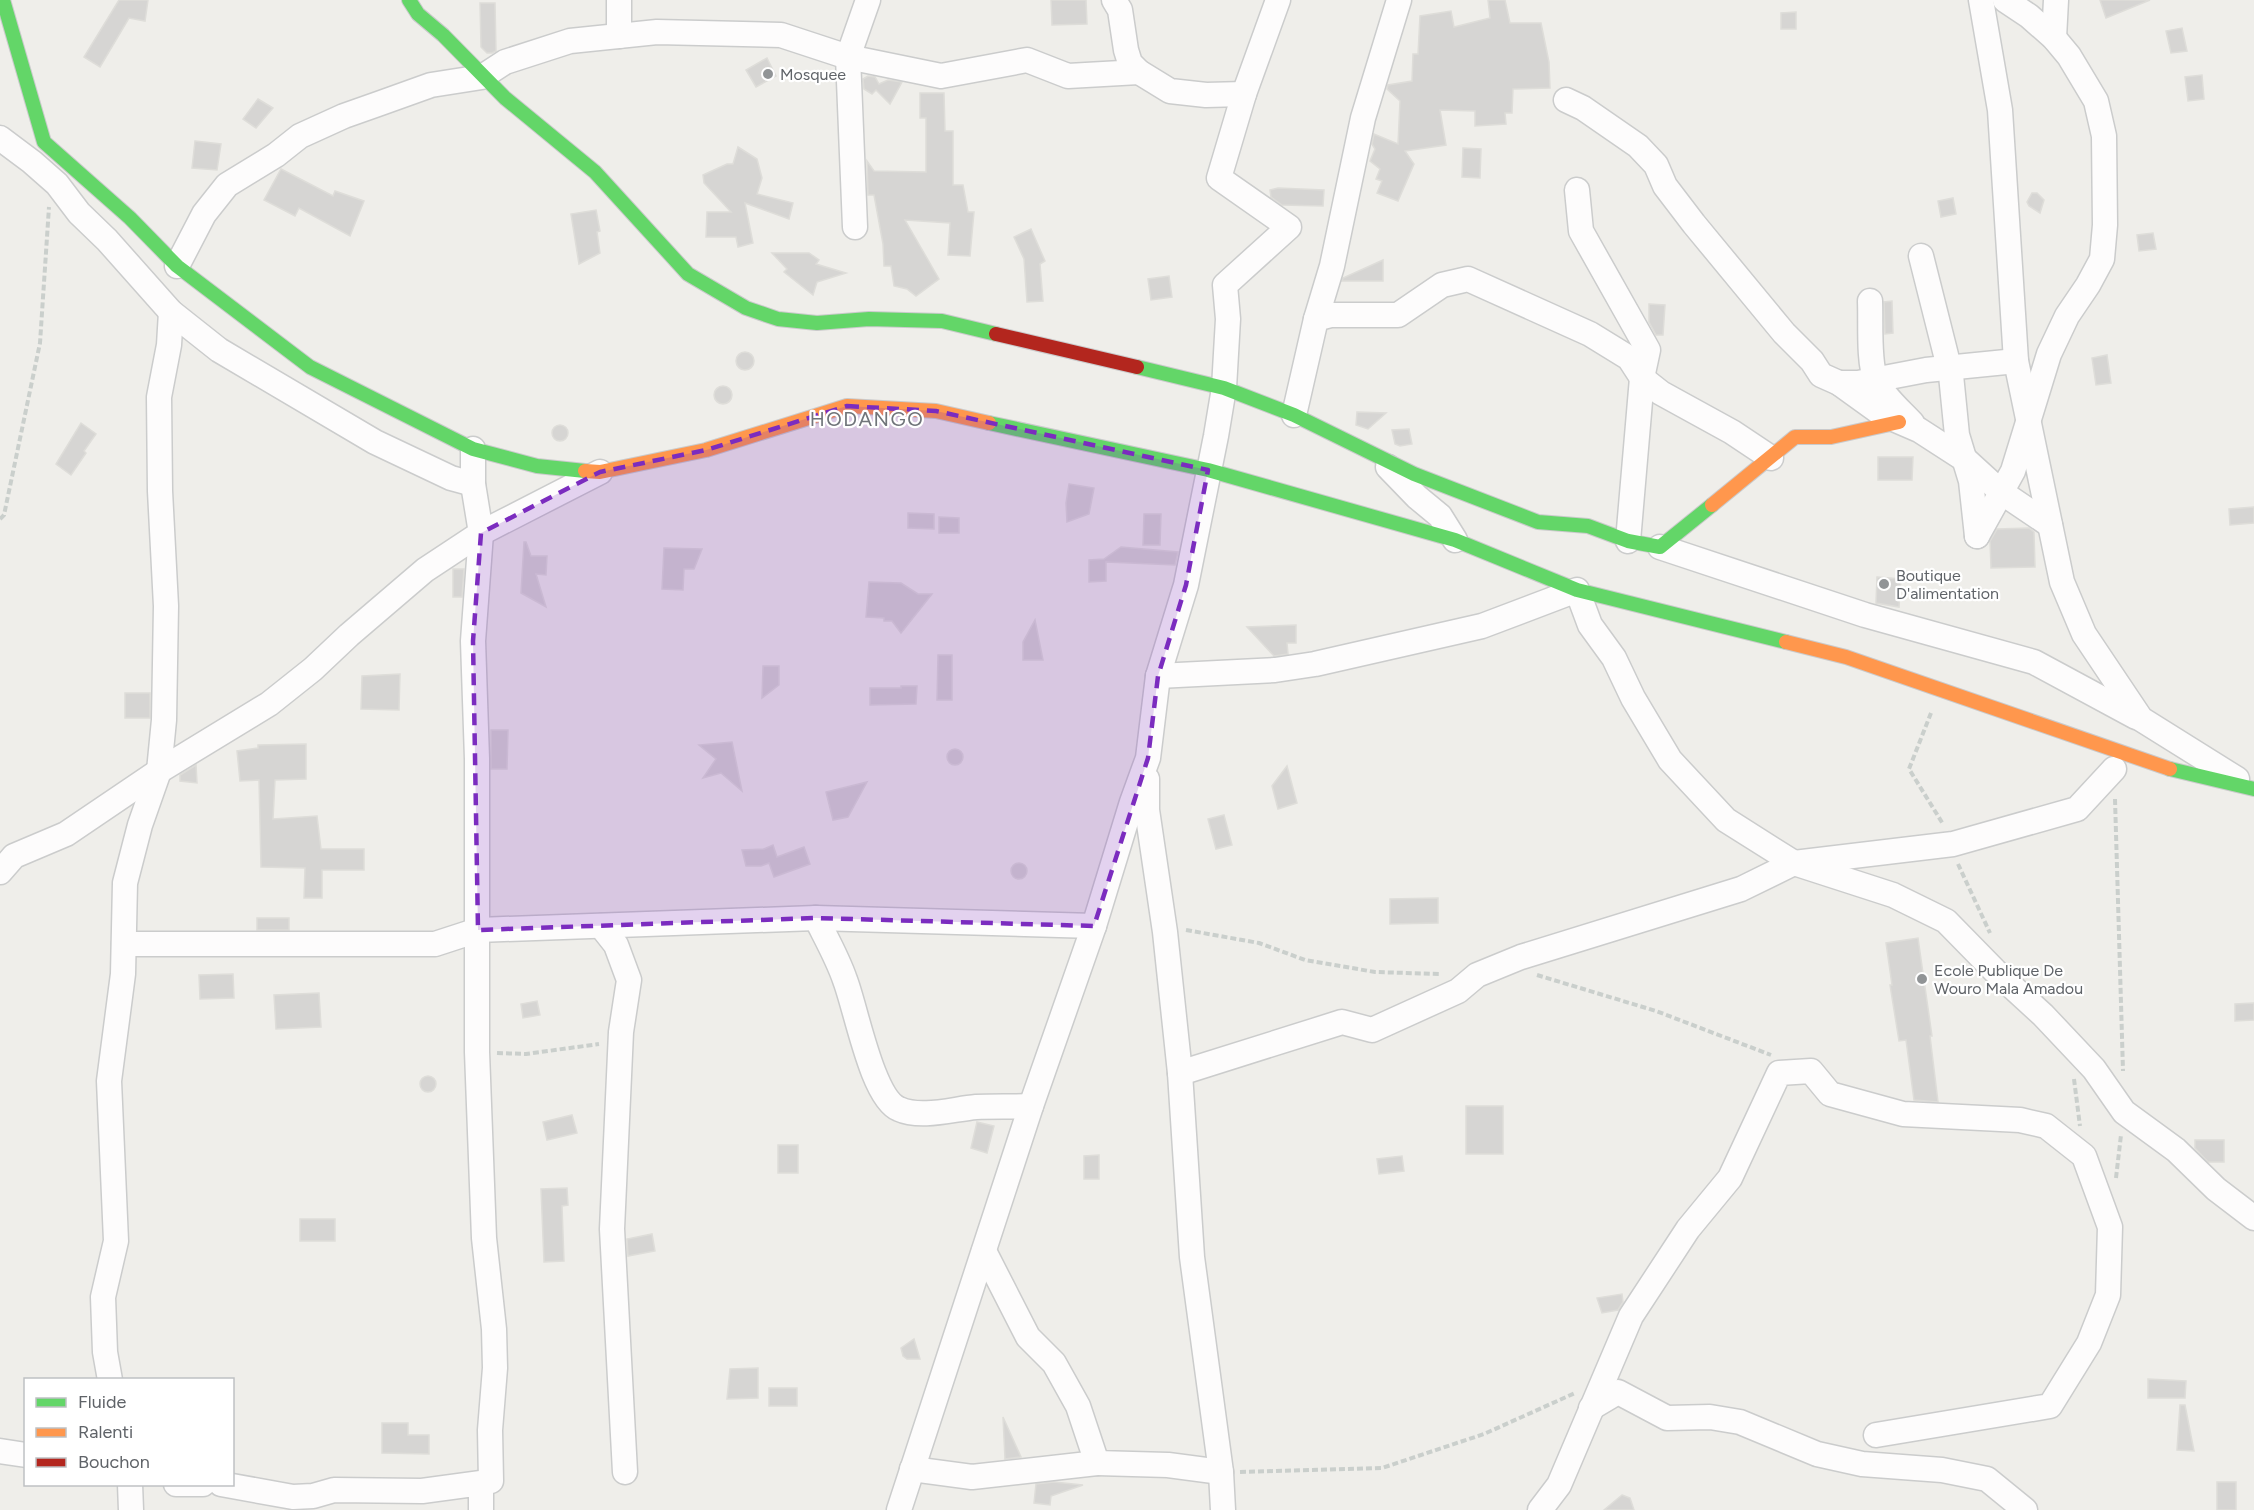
<svg xmlns="http://www.w3.org/2000/svg" width="2254" height="1510" font-family="Figtree,sans-serif">
<style>
.building{fill:#d6d5d3;stroke:#deddd9;stroke-width:1.5}
.lines{fill:none;stroke-linecap:round;stroke-linejoin:round}
.street-casing{stroke:#cbcccc;stroke-width:27}
.fast-casing{stroke:#cacacb;stroke-width:16}
.slow-casing{stroke:#cacacb;stroke-width:16}
.jam-casing{stroke:#cacacb;stroke-width:16}
.path{stroke:#cacfcc;stroke-width:4;stroke-dasharray:6 3;stroke-linecap:butt}
.street{stroke:#fdfcfc;stroke-width:24}
.fast{stroke:#63d668;stroke-width:14}
.slow{stroke:#ff974d;stroke-width:14}
.jam{stroke:#b3261e;stroke-width:14}
.marked{fill:#7b2cbf;fill-opacity:0.2;stroke:#7b2cbf;stroke-width:4.5;stroke-dasharray:12 8;stroke-linejoin:round}
.poi-dot{fill:#919496;stroke:#fff;stroke-width:2}
.labels{text-anchor:middle;dominant-baseline:central;stroke-width:4.5;stroke-linejoin:round;paint-order:stroke}
.poi-label{font-size:16px;fill:#5f6368;stroke:#fff;text-anchor:start}
.quarter-label{font-size:20px;letter-spacing:1.5px;fill:#70757a;stroke:#fff}
</style>
<rect width="100%" height="100%" fill="#efeeea"/>
<g class="building">
<path d="M119 0H148L145 21 129 18 100 67 84 57Z"/>
<path d="M1051 0H1086L1087 24 1052 25Z"/>
<path d="M1488 0H1505L1510 23H1541L1549 62 1550 88 1513 89 1512 113H1505L1506 124 1475 126V111L1440 110 1446 145 1405 151 1414 164 1398 201 1377 193 1382 181 1376 179 1380 169 1370 161 1375 149 1372 144 1374 134 1398 144 1400 101 1387 89 1388 85 1412 81 1413 54H1418L1420 16 1451 11 1454 27 1490 18Z"/>
<path d="M2100 0H2150L2106 18Z"/>
<path d="M480 3H495L496 51 492 53H487L481 47Z"/>
<path d="M1796 12V29H1781V13Z"/>
<path d="M2182 28 2187 51 2171 53 2166 31Z"/>
<path d="M767 58 776 76 756 87 746 70Z"/>
<path d="M2202 75 2204 99 2188 101 2185 77Z"/>
<path d="M868 76 875 77 879 84 888 80 902 82 890 104 876 90 872 94 864 89 863 79Z"/>
<path d="M920 93H944L945 131H953V185H963L968 212H974L970 256 948 255 950 223 905 220 939 279 916 296 907 289 894 286 891 266H884L883 244 874 195H868L867 161 874 171 926 172V118H920Z"/>
<path d="M258 99 273 108 256 128 243 119Z"/>
<path d="M195 141 221 144 217 170 192 168Z"/>
<path d="M738 147 757 159 762 178 757 194 793 203 789 219 745 203 753 243 738 247 736 237H706L707 212H731L704 183 703 175 727 164H733Z"/>
<path d="M1463 148 1481 149 1480 178 1462 177Z"/>
<path d="M281 169 333 196 335 191 364 201 350 236 299 208 295 216 264 200Z"/>
<path d="M1278 188 1324 190 1323 206 1282 205 1271 197 1270 190Z"/>
<path d="M2032 193H2037L2044 200 2040 213 2029 206 2027 202Z"/>
<path d="M1953 198 1956 214 1941 217 1938 201Z"/>
<path d="M596 210 600 231 597 232 600 253 579 264 571 214Z"/>
<path d="M1031 229 1045 261 1040 264 1043 301 1027 302 1024 259 1014 237Z"/>
<path d="M2153 233 2156 249 2139 251 2137 235Z"/>
<path d="M772 253H809L819 260 816 264 846 273 817 282 813 295 784 272 787 269Z"/>
<path d="M1383 260V281H1342L1343 278Z"/>
<path d="M1169 276 1172 297 1151 300 1148 279Z"/>
<path d="M1892 301 1893 333 1885 334 1884 302Z"/>
<path d="M1649 304 1665 305 1663 335H1656L1649 322Z"/>
<circle cx="745" cy="361" r="9"/>
<path d="M2107 355 2111 383 2096 385 2092 358Z"/>
<circle cx="723" cy="395" r="9"/>
<path d="M1357 412 1386 413 1368 429 1356 425Z"/>
<path d="M81 423 96 434 84 451 86 453 71 475 56 464Z"/>
<circle cx="560" cy="433" r="8"/>
<path d="M1409 429 1412 444 1400 446 1395 444 1392 430Z"/>
<path d="M1878 457H1913L1912 480H1878Z"/>
<path d="M1069 484 1094 488 1089 514 1067 522 1066 503Z"/>
<path d="M2254 507V523L2230 525 2229 509Z"/>
<path d="M908 513 934 514V529L908 528Z"/>
<path d="M1144 514H1161L1160 545H1143Z"/>
<path d="M939 517 959 518V533H939Z"/>
<path d="M2029 528 2034 532 2035 567 1991 568 1990 541 1997 529Z"/>
<path d="M524 542H526L531 556H547L546 575 536 574 546 607 521 593Z"/>
<path d="M1121 547 1178 552 1175 565 1106 562V581L1089 582V560L1104 559Z"/>
<path d="M664 548 702 549 694 569H684L683 590 662 589Z"/>
<path d="M453 569H464L462 597H453Z"/>
<path d="M1877 577 1901 579 1899 607 1876 603Z"/>
<path d="M869 582 901 583 918 594H932L901 633 892 621H884V618L866 617Z"/>
<path d="M1035 620 1043 660H1023V642Z"/>
<path d="M1296 625V643H1287L1288 654 1274 656 1247 627Z"/>
<path d="M938 655H952V700H937Z"/>
<path d="M763 666H779V685L762 698Z"/>
<path d="M400 674 399 710 361 709 362 676Z"/>
<path d="M901 686H917L916 704 870 705V688H901Z"/>
<rect x="125" y="693" width="25" height="25"/>
<path d="M491 730H508L507 769H491Z"/>
<path d="M732 742 742 791 721 773 703 778 716 759 699 745Z"/>
<path d="M306 744V779L275 780 273 819 317 816 321 849H364V870H322V898H304L305 868 261 867 259 780 240 781 237 751 258 748V745Z"/>
<circle cx="955" cy="757" r="8"/>
<path d="M196 765 197 783 180 781V775Z"/>
<path d="M1287 766 1297 803 1278 809 1272 786Z"/>
<path d="M867 782 848 817 833 820 826 792Z"/>
<path d="M1224 815 1232 845 1216 849 1208 819Z"/>
<path d="M773 845 777 857 804 847 810 864 774 877 769 863 761 866H746L742 850 764 849Z"/>
<circle cx="1019" cy="871" r="8"/>
<path d="M1438 898V923L1390 924V899Z"/>
<rect x="257" y="918" width="32" height="12"/>
<path d="M1918 938 1932 1036H1930L1938 1102 1914 1100 1906 1040 1899 1041 1890 985H1892L1886 943Z"/>
<path d="M233 974 234 998 200 999 199 975Z"/>
<path d="M319 993 321 1027 276 1029 274 995Z"/>
<path d="M537 1001 540 1015 523 1018 521 1004Z"/>
<path d="M2254 1003V1020L2235 1021V1004Z"/>
<circle cx="428" cy="1084" r="8"/>
<rect x="1466" y="1106" width="37" height="48"/>
<path d="M572 1115 577 1133 547 1140 543 1122Z"/>
<path d="M977 1122 994 1126 987 1153 971 1148Z"/>
<path d="M2195 1140H2224V1162H2208L2195 1148Z"/>
<rect x="778" y="1145" width="20" height="28"/>
<path d="M1099 1155V1179H1084V1156Z"/>
<path d="M1402 1156 1404 1171 1379 1174 1377 1159Z"/>
<path d="M567 1188 568 1205 562 1206 564 1261 544 1262 541 1189Z"/>
<rect x="300" y="1219" width="35" height="22"/>
<path d="M652 1234 655 1251 628 1256 627 1239Z"/>
<path d="M1622 1294 1623 1302 1618 1310 1602 1313 1597 1298Z"/>
<path d="M914 1339 920 1359H907L903 1356 901 1348Z"/>
<path d="M758 1368V1398L727 1399 730 1369Z"/>
<path d="M2148 1379 2186 1381 2185 1398H2148Z"/>
<rect x="769" y="1388" width="28" height="18"/>
<path d="M2180 1405H2185L2194 1451 2177 1450Z"/>
<path d="M1003 1417 1021 1457 1005 1459Z"/>
<path d="M382 1423H408V1435H429V1454L382 1453Z"/>
<path d="M1054 1482 1083 1485 1051 1496 1050 1505 1034 1503 1036 1484Z"/>
<rect x="2217" y="1482" width="19" height="28"/>
<path d="M1622 1495 1630 1498 1634 1510H1604Z"/>
</g>
<g class="lines">
<defs>
<g id="street">
<path d="M1114 0 1120 10 1126 50 1130 63 1139 72 1170 91 1206 95 1244 94"/>
<path d="M1981 0 2000 110 2016 361 2062 582 2084 634 2141 719 2237 779"/>
<path d="M619 36V0"/>
<path d="M2054 38 2056 0"/>
<path d="M1566 100 1583 108 1638 146 1656 165 1665 186 1694 224 1784 333 1812 361 1821 375 1839 383 1882 414 1919 430 1967 461 2001 492 2050 525"/>
<path d="M0 138 32 162 57 184 79 213 107 240 171 312 219 350 375 442 451 478 473 484"/>
<path d="M1577 190 1581 231 1648 350 1642 378 1628 541"/>
<path d="M855 227 848 57 868 0"/>
<path d="M1921 256 1951 375 1957 435 1971 481 1977 536"/>
<path d="M177 266 204 214 227 185 276 155 300 136 344 116 378 104 431 85 482 77 505 62 570 41 657 32 781 35 848 57 941 76 1027 60 1068 76 1139 72"/>
<path d="M1870 301C1871 321 1868 363 1876 380 1883 396 1900 410 1912 423"/>
<path d="M1316 319 1332 266 1363 118 1399 0"/>
<path d="M1839 383H1858L1926 370 2016 361"/>
<path d="M1294 415 1316 319 1331 315H1398L1442 285 1468 279 1590 334 1629 358 1642 378 1661 393 1732 432 1771 458"/>
<path d="M473 449V484L481 533 473 641 477 759V1052L484 1238 494 1329 495 1368 490 1430 491 1481"/>
<path d="M1388 467 1417 497 1440 516 1455 540"/>
<path d="M1977 536 2013 471 2049 354 2067 316 2088 285 2102 259 2105 225 2104 136 2096 101 2069 56 2054 38 2029 16 2005 0"/>
<path d="M1660 547 1865 615 2034 662 2136 717"/>
<path d="M1158 676 1275 670 1315 664 1482 626 1577 590 1590 625 1614 658 1633 698 1670 760 1726 820 1794 863 1893 895 1946 921 1995 971 2043 1015 2094 1069 2124 1112 2176 1150 2216 1189 2254 1218"/>
<path d="M1147 779V810L1165 932 1180 1073 1192 1257 1221 1472 1223 1510"/>
<path d="M0 872 14 856 66 834 159 771 269 704 313 669 349 635 425 570 481 533 600 472"/>
<path d="M816 918C826 938 838 959 845 980 856 1008 872 1098 899 1109 921 1119 953 1109 976 1107 994 1106 1013 1107 1031 1106"/>
<path d="M601 926 616 945 629 980 621 1032 612 1229 625 1472"/>
<path d="M124 944H435L478 930 816 918 1094 926"/>
<path d="M1180 1073 1342 1022 1372 1030 1458 991 1477 975 1521 957 1741 889 1794 863 1953 844 2077 809 2114 769"/>
<path d="M984 1251 1028 1337 1054 1363 1078 1406 1097 1463 1168 1465 1221 1472"/>
<path d="M110 1380 105 1352 103 1297 116 1241 109 1081 123 974 125 883 140 825 159 771 164 720 166 606 160 491 159 397 169 345 171 312"/>
<path d="M1591 1408 1618 1392 1667 1418 1710 1417 1740 1422 1817 1454 1862 1464 1942 1470 1987 1479 2025 1510"/>
<path d="M0 1451 26 1455"/>
<path d="M912 1469 972 1477 1097 1463"/>
<path d="M130 1484 131 1510"/>
<path d="M176 1484H203"/>
<path d="M221 1484 293 1497 313 1496 334 1490 422 1491 481 1483V1510"/>
<path d="M899 1510 1031 1106 1094 926 1132 802 1148 758 1158 676 1186 585 1216 436 1224 388 1228 319 1225 285 1289 227 1219 178 1244 94 1278 0"/>
<path d="M1540 1510 1559 1485 1631 1316 1688 1229 1730 1178 1779 1073 1811 1071 1830 1094 1903 1114 2020 1120 2046 1126 2084 1156 2110 1227 2108 1295 2089 1343 2050 1406 1876 1435"/>
</g>
<g id="fast">
<path d="M3 0 44 142 130 218 177 266 310 367 473 449 537 466 585 471"/>
<path d="M409 0 418 14 443 35 505 98 595 172 688 274 746 308 778 319 817 323 869 319 942 321 996 334"/>
<path d="M1137 367 1224 388 1294 415 1414 474 1538 522 1588 526 1628 541 1660 547 1712 505"/>
<path d="M989 423 1208 470 1455 540 1577 590 1786 642"/>
<path d="M2170 769 2254 789"/>
</g>
<g id="slow">
<path d="M585 471 600 472 706 450 847 406 936 411 989 423"/>
<path d="M1712 505 1795 437H1831L1899 422"/>
<path d="M1786 642 1846 657 2170 769"/>
</g>
<path id="jam" d="M996 334 1137 367"/>
</defs>
<use href="#street" class="street-casing"/>
<use href="#fast" class="fast-casing"/>
<use href="#slow" class="slow-casing"/>
<use href="#jam" class="jam-casing"/>
<g class="path">
<path d="M0 519 4 515 40 343 49 207"/>
<path d="M1931 713 1909 769 1943 824"/>
<path d="M2115 799 2123 1071"/>
<path d="M1958 864 1990 933"/>
<path d="M1186 930 1259 943 1305 960 1375 972 1440 974"/>
<path d="M1537 975 1656 1011 1771 1055"/>
<path d="M497 1053 526 1054 599 1044"/>
<path d="M2074 1079 2080 1126"/>
<path d="M2116 1178 2121 1135"/>
<path d="M1240 1472 1382 1468 1484 1434 1575 1393"/>
</g>
<use href="#street" class="street"/>
<use href="#fast" class="fast"/>
<use href="#slow" class="slow"/>
<use href="#jam" class="jam"/>
</g>
<path class="marked" d="M847 406 936 411 1208 470 1186 585 1158 676 1148 758 1094 926 816 918 478 930 473 641 481 533 600 472 706 450Z"/>
<g class="poi-dot">
<circle cx="768" cy="74" r="6"/>
<circle cx="1884" cy="584" r="6"/>
<circle cx="1922" cy="979" r="6"/>
</g>
<g class="labels">
<g class="poi-label">
<text x="780" y="74">Mosquee</text>
<text x="1896" y="575">Boutique<tspan x="1896" dy="18">D'alimentation</tspan></text>
<text x="1934" y="970">Ecole Publique De<tspan x="1934" dy="18">Wouro Mala Amadou</tspan></text>
</g>
<g class="quarter-label">
<text x="867" y="419">HODANGO</text>
</g>
</g>
<rect x="24" y="1378" width="210" height="108" fill="#ffffff" stroke="#bfc1c3" stroke-width="1.5"/>
<rect x="36" y="1398" width="30" height="9" fill="#63d668" stroke="#bfc1c3" stroke-width="1.5"/>
<text x="78" y="1408" font-size="18" fill="#5f6368">Fluide</text>
<rect x="36" y="1428" width="30" height="9" fill="#ff974d" stroke="#bfc1c3" stroke-width="1.5"/>
<text x="78" y="1438" font-size="18" fill="#5f6368">Ralenti</text>
<rect x="36" y="1458" width="30" height="9" fill="#b3261e" stroke="#bfc1c3" stroke-width="1.5"/>
<text x="78" y="1468" font-size="18" fill="#5f6368">Bouchon</text>
</svg>
